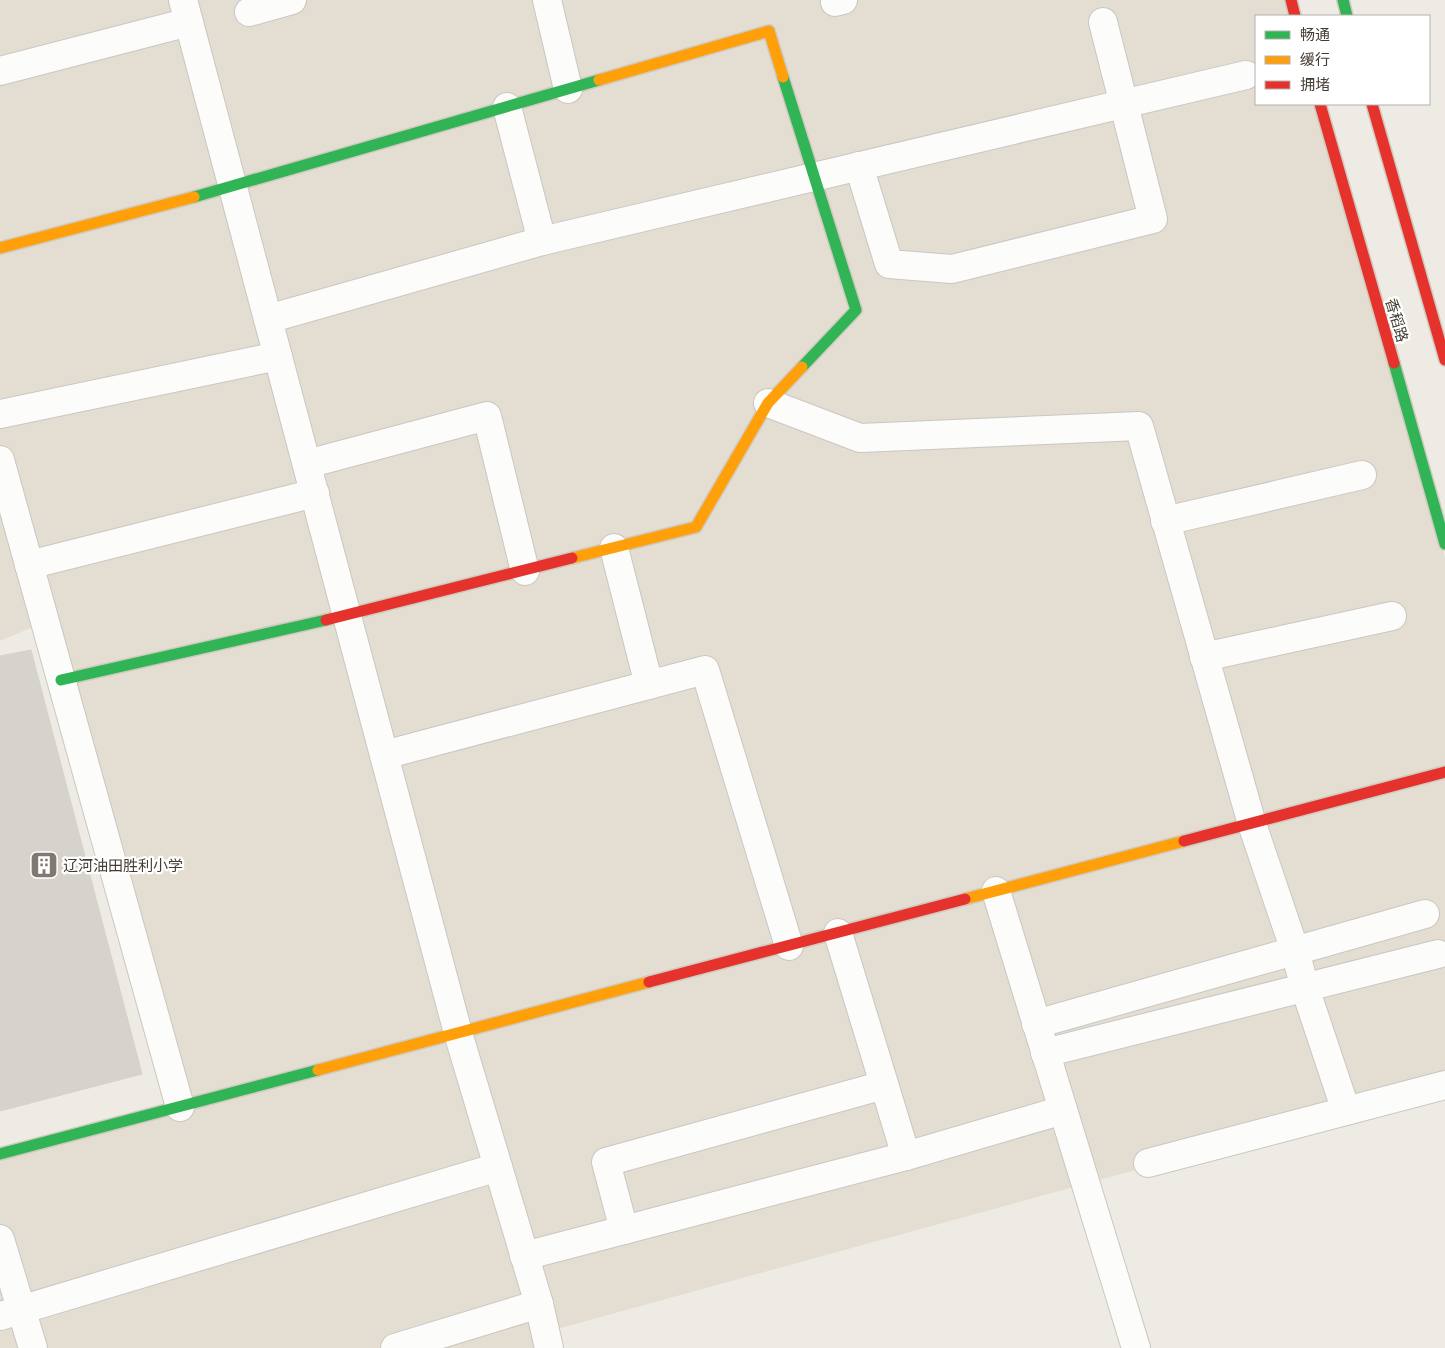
<svg xmlns="http://www.w3.org/2000/svg" width="1445" height="1348" font-family="Arial,'Noto Sans SC',sans-serif">
<style>
.residential{fill:#e3ddd2}
.building{fill:#d6d2cc;stroke:#d6d2cb}
.lines{fill:none;stroke-linecap:round;stroke-linejoin:round}
.street-casing{stroke:#cac7c1;stroke-width:30}
.fast-casing{stroke:#cfcabd;stroke-width:14}
.slow-casing{stroke:#cfcabd;stroke-width:14}
.jam-casing{stroke:#cfcabd;stroke-width:14}
.street{stroke:#fcfcfb;stroke-width:28}
.fast{stroke:#30b455;stroke-width:11}
.slow{stroke:#ff9f0a;stroke-width:11}
.jam{stroke:#e5322d;stroke-width:11}
.labels{text-anchor:middle;dominant-baseline:central;stroke-width:4.5;stroke-linejoin:round;paint-order:stroke}
.street-label{font-size:15px;fill:#433c32;stroke:#fff}
.poi-label{font-size:15px;fill:#433c32;stroke:#fff;text-anchor:start}
</style>
<rect width="100%" height="100%" fill="#eeebe5"/>
<path class="residential" d="M0 0H1290L1295 16H1256V104H1319L1445 558V1085L546 1332 549 1348H0V1154L179 1107 44 622 0 641Z"/>
<path class="building" d="M31 650 142 1074 0 1111V656Z"/>
<g class="lines">
<defs>
<g id="street">
<path d="M183 0 458 1033 539 1304 549 1348"/>
<path d="M547 0 568 89"/>
<path d="M835 2 843 0"/>
<path d="M249 12 292 0"/>
<path d="M0 71 189 22"/>
<path d="M859 166 889 264 952 269 1153 219 1103 22"/>
<path d="M542 241 1246 75"/>
<path d="M268 319 542 241 507 107"/>
<path d="M768 403 860 438 1139 426 1252 824 1295 951 1305 988 1346 1111 1148 1163"/>
<path d="M0 414 278 356"/>
<path d="M0 460 180 1107"/>
<path d="M307 464 487 416 525 571"/>
<path d="M1165 521 1362 475"/>
<path d="M614 548 649 685"/>
<path d="M29 565 315 493"/>
<path d="M1204 657 1392 616"/>
<path d="M384 755 705 670 789 946"/>
<path d="M996 891 1136 1348"/>
<path d="M838 933 906 1156"/>
<path d="M1036 1024 1425 914"/>
<path d="M1045 1053 1438 954"/>
<path d="M884 1085 606 1162 624 1230 906 1156 1063 1110"/>
<path d="M1346 1111 1445 1085"/>
<path d="M0 1239 33 1348"/>
<path d="M524 1256 624 1230"/>
<path d="M0 1316 498 1167"/>
<path d="M395 1348 539 1304"/>
</g>
<g id="fast">
<path d="M1343 0 1347 16"/>
<path d="M783 77 856 310 802 367"/>
<path d="M194 197 599 80"/>
<path d="M1394 363 1445 544"/>
<path d="M61 680 326 620"/>
<path d="M0 1154 318 1070"/>
</g>
<g id="slow">
<path d="M599 80 769 31 783 77"/>
<path d="M0 248 194 197"/>
<path d="M572 558 696 527 768 403 802 367"/>
<path d="M965 899 1184 841"/>
<path d="M318 1070 649 982"/>
</g>
<g id="jam">
<path d="M1291 0 1295 16"/>
<path d="M1320 104 1394 363"/>
<path d="M1372 104 1445 360"/>
<path d="M326 620 572 558"/>
<path d="M1184 841 1445 772"/>
<path d="M649 982 965 899"/>
</g>
</defs>
<use href="#street" class="street-casing"/>
<use href="#fast" class="fast-casing"/>
<use href="#slow" class="slow-casing"/>
<use href="#jam" class="jam-casing"/>
<use href="#street" class="street"/>
<use href="#fast" class="fast"/>
<use href="#slow" class="slow"/>
<use href="#jam" class="jam"/>
</g>
<defs>
<symbol id="building-square" viewBox="-11 -11 22 22"><rect x="-9" y="-9" width="18" height="18" rx="4" fill="#7f7971" stroke="#fff"/><path d="M-4-6H4V6H1V3H-1V6H-4ZM-2.5-4.3h1.7v1.8h-1.7ZM.8-4.3h1.7v1.8H.8ZM-2.5-1h1.7V.8h-1.7ZM.8-1h1.7V.8H.8Z" fill="#fff"/></symbol>
</defs>
<g fill-rule="evenodd">
<use href="#building-square" x="28" y="849" width="32" height="32"/>
</g>
<g class="labels">
<g class="street-label">
<text transform="translate(1397 320) rotate(74)">香稻路</text>
</g>
<g class="poi-label">
<text x="63" y="865">辽河油田胜利小学</text>
</g>
</g>
<rect x="1255" y="15" width="175" height="90" fill="#ffffff" stroke="#b4b1ad"/>
<rect x="1265" y="31" width="25" height="8" fill="#30b455" stroke="#b4b1ad"/>
<text x="1300" y="40" font-size="15" fill="#433c32">畅通</text>
<rect x="1265" y="56" width="25" height="8" fill="#ff9f0a" stroke="#b4b1ad"/>
<text x="1300" y="65" font-size="15" fill="#433c32">缓行</text>
<rect x="1265" y="81" width="25" height="8" fill="#e5322d" stroke="#b4b1ad"/>
<text x="1300" y="90" font-size="15" fill="#433c32">拥堵</text>
</svg>
